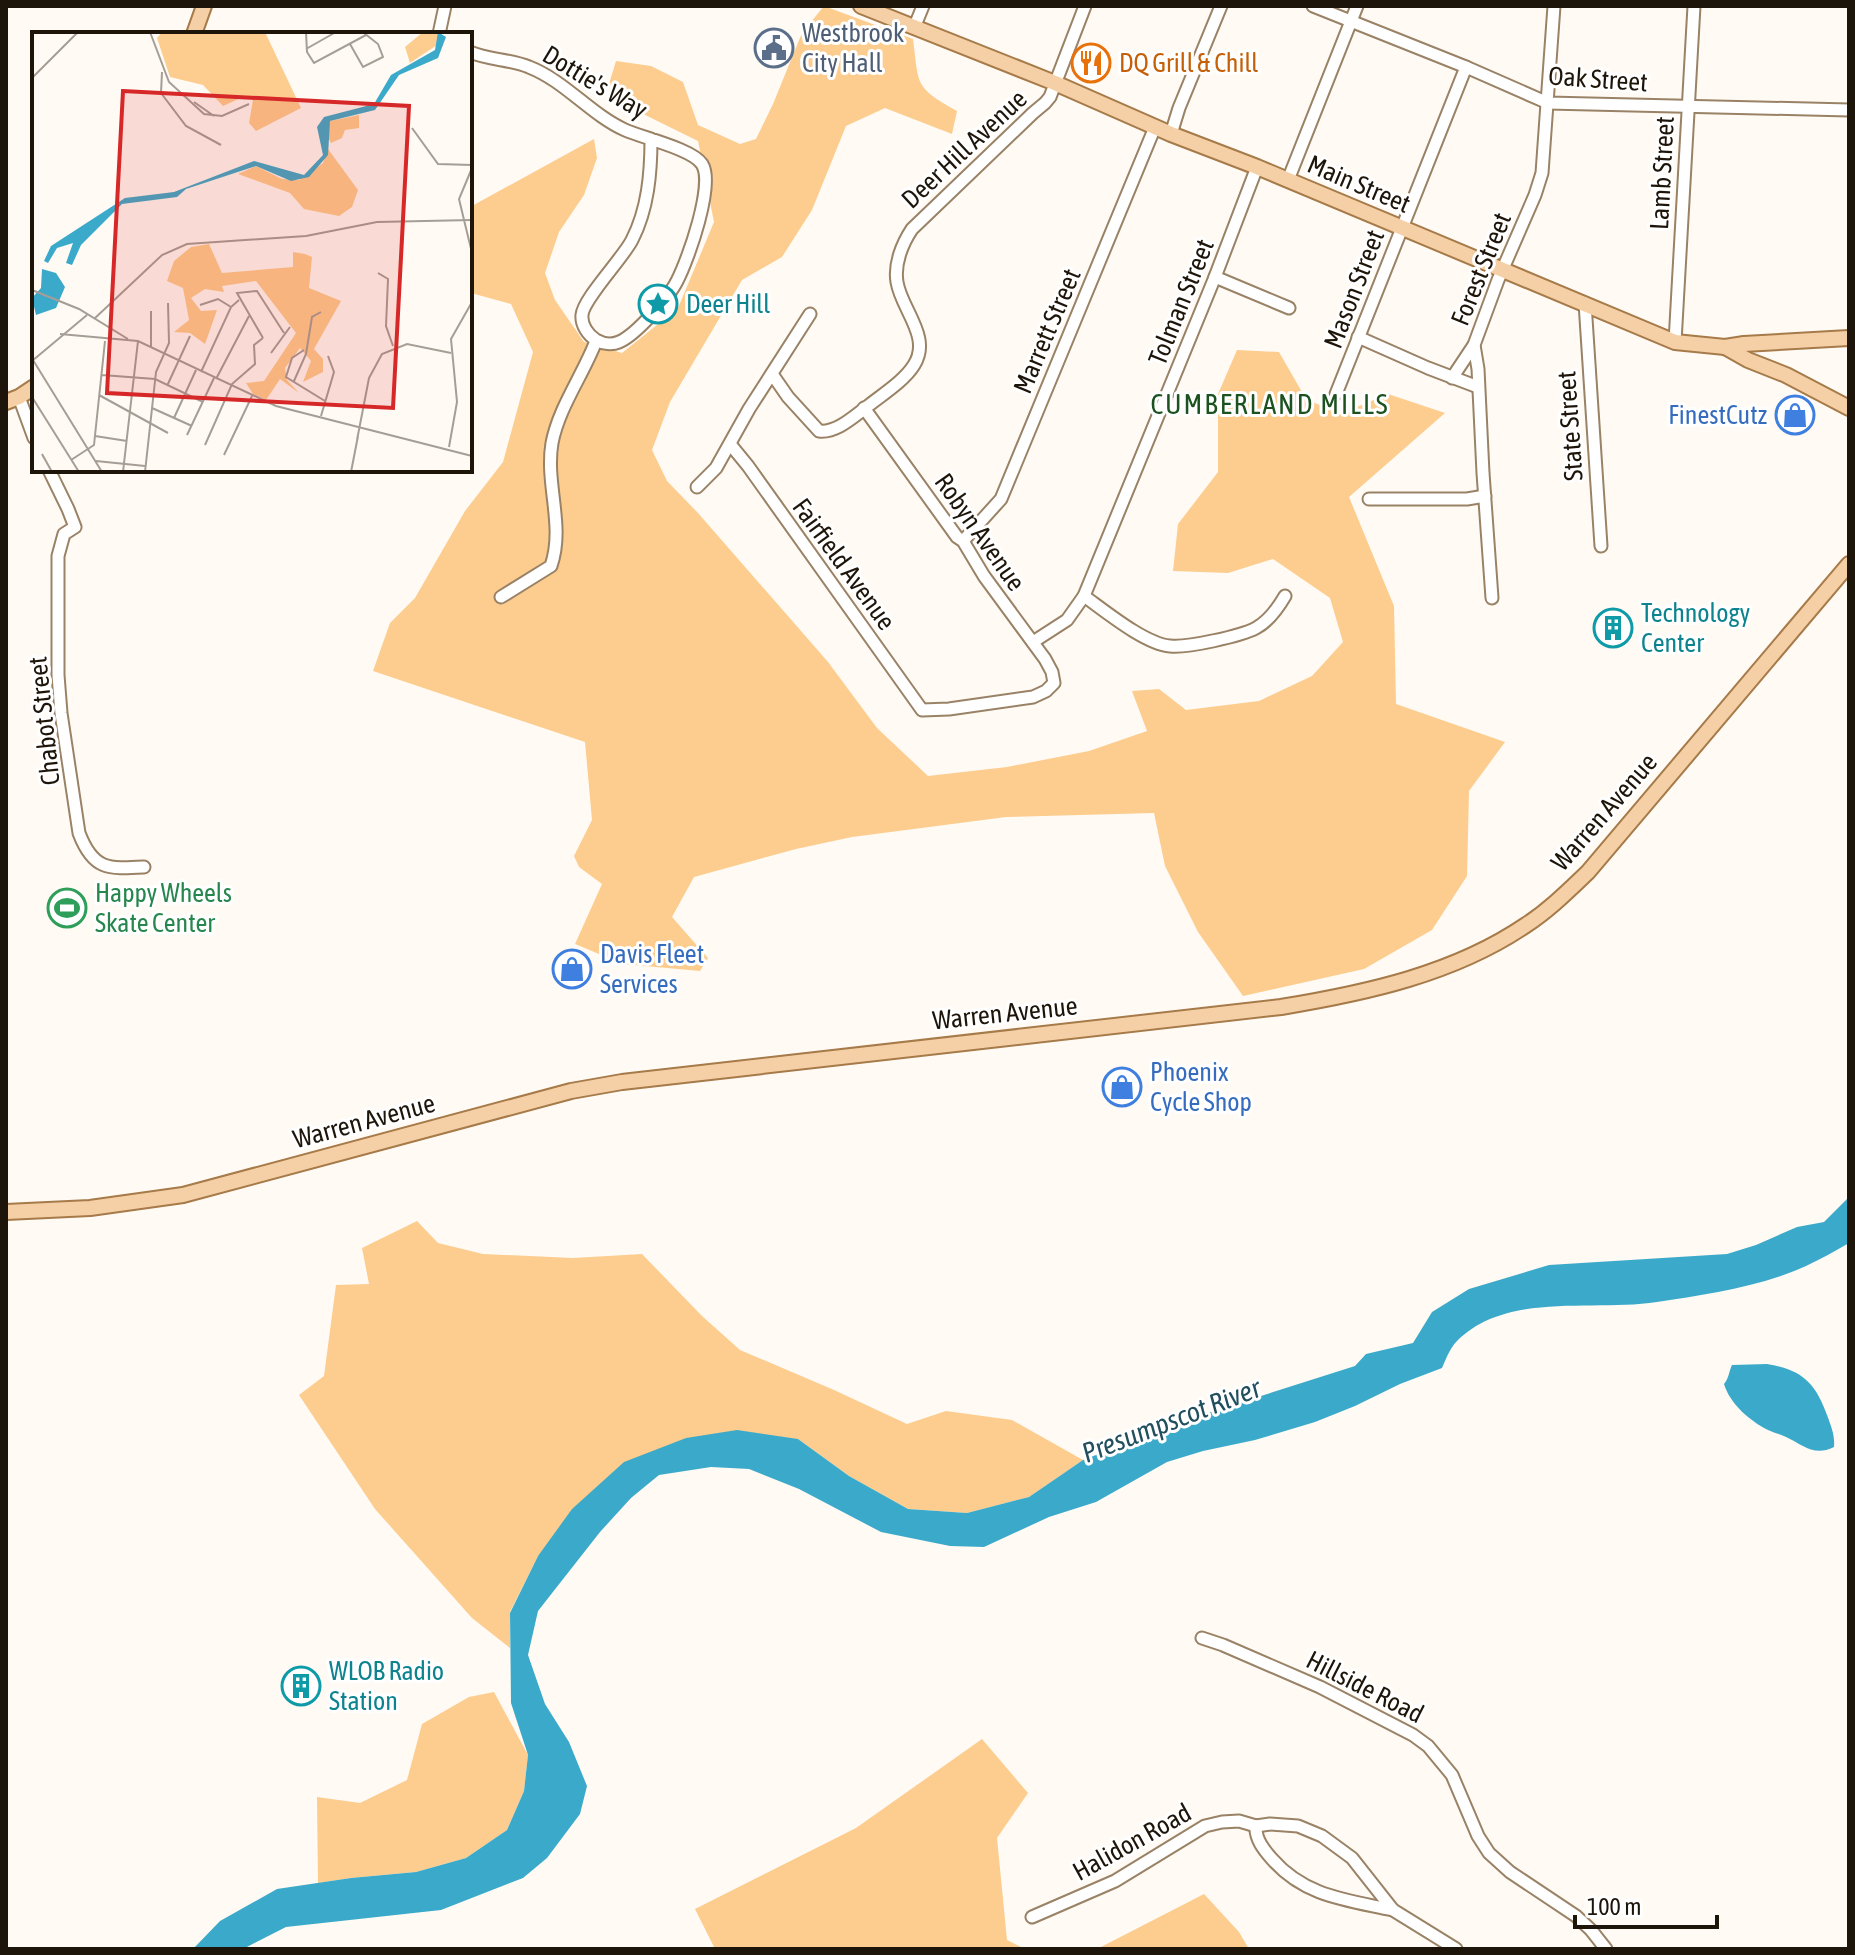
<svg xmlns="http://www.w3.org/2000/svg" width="1855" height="1955" font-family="'Asap Condensed',sans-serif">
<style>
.green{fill:#fdcd8f}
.water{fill:#3baaca}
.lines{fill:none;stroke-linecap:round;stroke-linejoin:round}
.minor-casing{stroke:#998266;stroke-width:15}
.major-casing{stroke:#a67a49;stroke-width:18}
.minor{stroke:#fff;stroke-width:11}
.major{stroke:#f5d0a6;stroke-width:14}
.labels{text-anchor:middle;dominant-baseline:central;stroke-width:6;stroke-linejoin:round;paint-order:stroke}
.service-label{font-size:26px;fill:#4e5e75;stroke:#fff;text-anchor:start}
.food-label{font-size:26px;fill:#c56008;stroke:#fff;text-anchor:start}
.street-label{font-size:26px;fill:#1e150a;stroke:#fff}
.culture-label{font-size:26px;fill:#0d838f;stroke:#fff;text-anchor:start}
.shop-label{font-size:26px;fill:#366cbe;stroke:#fff;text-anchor:start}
.leisure-label{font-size:26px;fill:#27864d;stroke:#fff;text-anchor:start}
.neighbourhood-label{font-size:28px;letter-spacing:2px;fill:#1b521f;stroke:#fff}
.water-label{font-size:28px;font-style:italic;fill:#214f5d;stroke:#fff}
.inset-road{fill:none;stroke:#a59e96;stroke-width:2}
.view{fill:#d62828;fill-opacity:0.15;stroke:#d62828;stroke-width:4}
.inset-edge{fill:none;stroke:#1e150a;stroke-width:4}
</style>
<rect width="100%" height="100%" fill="#fffaf3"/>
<g class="green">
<path d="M824 6 913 39C919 85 914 87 957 111L952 134 885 108 846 126 812 210 782 257 742 280 670 402 652 450 667 481 698 513 828 662 877 728 928 776 1007 767 1089 751 1147 731 1132 691 1159 689 1186 710 1259 701 1312 676 1343 642 1330 598 1273 559 1228 573 1173 571 1178 524 1218 472V394L1237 350 1279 352 1306 399 1340 414 1388 394 1445 413 1349 497 1394 606 1396 704 1505 742 1469 791 1467 876 1432 930 1364 969 1243 996 1198 932 1165 866 1154 813 1006 817 852 837 796 849 694 877 672 917 708 958 700 971 623 964 575 944 602 884 579 867 574 856 592 820 585 742 373 671 390 623 415 598 465 511 503 462 533 352 511 304 471 293 470 207 594 139 597 158 584 195 559 232 545 273 555 300 584 342 622 353 678 308 714 222 698 141 631 108 609 84 616 61 651 66 683 82 698 125 740 144 756 139 773 104 802 33Z"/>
<path d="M417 1221 438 1243 483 1254 573 1258 642 1254 702 1316 740 1350 834 1390 907 1424 946 1411 1012 1420 1083 1460 1029 1497 967 1513 908 1509 849 1476 798 1439 686 1438 538 1556 510 1612V1648L472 1618 375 1509 299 1395 324 1376 336 1285 369 1284 362 1248Z"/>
<path d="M494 1692 528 1755 524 1791 507 1830 466 1858 416 1872 351 1878 318 1883 317 1797 360 1803 407 1780 422 1724 469 1697Z"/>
<path d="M982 1739 1028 1793 997 1838 1007 1940 1025 1949H715L695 1909 856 1828Z"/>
<path d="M1204 1894 1239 1932 1249 1949H1097Z"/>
</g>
<g class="water">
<path d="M1849 1197V1243C1835 1251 1821 1259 1806 1266 1763 1286 1704 1295 1657 1302 1594 1312 1507 1291 1457 1341 1450 1348 1446 1359 1442 1368L1400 1384 1355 1406 1315 1422 1255 1440 1203 1451 1167 1462 1096 1502 1049 1517 984 1547 950 1546 881 1532 799 1489 749 1469 711 1467 659 1475 631 1498 600 1532 538 1611 528 1655 545 1704 569 1742 587 1786 580 1814 547 1858 523 1878 441 1910 286 1927 243 1949H193L220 1921 277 1889 351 1878 416 1872 466 1858 507 1830 524 1791 528 1755 511 1703 510 1613 538 1556 572 1509 624 1462 686 1438 737 1430 798 1439 849 1476 908 1509 967 1513 1029 1497 1083 1460 1195 1417 1355 1366 1366 1354 1413 1343 1432 1312 1469 1289 1549 1265 1727 1254 1756 1245 1797 1227 1824 1222Z"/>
<path d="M1767 1364C1802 1370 1815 1382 1827 1415 1831 1426 1835 1435 1834 1447 1814 1457 1803 1445 1786 1437 1780 1434 1774 1433 1768 1430 1750 1421 1730 1404 1724 1384 1729 1378 1729 1371 1732 1365Z"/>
</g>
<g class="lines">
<defs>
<g id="minor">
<path d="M1313 6 1466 67 1548 103 1849 110"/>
<path d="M914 28 923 6"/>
<path d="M439 34 445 6"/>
<path d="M470 52C488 60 510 59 529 67 565 81 590 114 625 130 643 138 692 149 702 164 715 184 688 260 677 281 669 297 636 335 619 342 612 345 603 344 596 340 588 335 581 325 582 315 583 299 623 258 632 240 648 209 651 173 651 139"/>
<path d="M1171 134 1179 108 1221 6"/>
<path d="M1288 180 1357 6"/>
<path d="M1215 277 1289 308"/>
<path d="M1585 303 1601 546"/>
<path d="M1358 337 1428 368 1478 387"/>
<path d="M1675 342 1694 6"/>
<path d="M772 374 788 397 819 431C837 433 854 416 868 406 883 394 904 381 914 365 932 337 901 309 897 282 894 264 902 244 912 229L1033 113 1045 103 1050 97 1085 6"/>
<path d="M1452 378 1474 345"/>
<path d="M1336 394 1466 67"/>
<path d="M19 397 34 438"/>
<path d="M730 444 748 466 922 710 949 709 1033 697 1046 691 1054 683 1052 672 1045 659 984 576 963 541 957 537 864 408"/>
<path d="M49 470 68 509 75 527 64 534 58 556V675L61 713 79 833C93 870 108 869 144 867"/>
<path d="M697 487 716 468 749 409 810 314"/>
<path d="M1369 499H1467L1485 496"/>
<path d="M963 541 1001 499 1155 127"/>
<path d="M1084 596C1105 611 1145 644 1170 646 1187 648 1241 636 1256 628 1269 621 1278 608 1285 596"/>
<path d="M501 597 551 566C565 526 545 484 552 443 559 407 583 375 596 341"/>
<path d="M1492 598 1483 473 1478 369 1474 345 1498 280 1535 195 1542 173 1554 6"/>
<path d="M1033 642 1067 620 1084 596 1215 277 1257 167"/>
<path d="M1202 1638 1223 1645 1320 1687 1413 1735 1428 1746 1452 1775 1478 1836 1489 1853 1510 1872 1576 1916 1591 1930 1606 1949"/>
<path d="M1256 1826C1255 1839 1264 1850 1272 1859 1305 1897 1348 1900 1393 1910"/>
<path d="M1032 1917 1115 1881 1205 1826 1222 1822 1239 1821 1256 1826 1270 1824 1298 1826 1322 1836 1352 1858 1393 1910 1456 1949"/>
</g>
<g id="major">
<path d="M861 6 1055 83 1171 134 1257 167 1675 342 1725 347 1744 344 1849 338"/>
<path d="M194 34 204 6"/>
<path d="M1725 347 1748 360 1786 375 1849 408"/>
<path d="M6 402 19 397 34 387"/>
<path d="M6 1212 90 1208 183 1195 571 1091 622 1082 1281 1007C1366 993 1454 974 1526 925 1549 910 1568 891 1588 872L1849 564"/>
</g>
</defs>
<use href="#minor" class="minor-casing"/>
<use href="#major" class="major-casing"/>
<use href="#minor" class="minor"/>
<use href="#major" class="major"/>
</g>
<defs>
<symbol id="civic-ring" viewBox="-11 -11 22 22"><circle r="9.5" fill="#fff" stroke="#5c6f8a" stroke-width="1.5"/><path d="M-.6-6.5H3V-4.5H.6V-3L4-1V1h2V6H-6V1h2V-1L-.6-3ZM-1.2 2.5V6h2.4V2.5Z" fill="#5c6f8a"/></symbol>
<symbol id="restaurant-ring" viewBox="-11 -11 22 22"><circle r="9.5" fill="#fff" stroke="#e8710a" stroke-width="1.5"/><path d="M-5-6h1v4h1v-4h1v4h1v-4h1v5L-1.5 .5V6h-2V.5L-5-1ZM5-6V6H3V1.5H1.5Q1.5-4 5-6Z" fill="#e8710a"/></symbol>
<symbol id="sight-ring" viewBox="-11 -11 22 22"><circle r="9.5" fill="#fff" stroke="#0f9aa8" stroke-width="1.5"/><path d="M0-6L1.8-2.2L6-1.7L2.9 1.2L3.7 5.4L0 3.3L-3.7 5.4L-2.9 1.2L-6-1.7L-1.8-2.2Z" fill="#0f9aa8"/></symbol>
<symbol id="shop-ring" viewBox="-11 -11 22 22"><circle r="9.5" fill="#fff" stroke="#3f7fe0" stroke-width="1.5"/><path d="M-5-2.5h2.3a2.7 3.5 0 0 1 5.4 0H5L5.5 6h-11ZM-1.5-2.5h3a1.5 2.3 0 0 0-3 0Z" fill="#3f7fe0"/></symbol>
<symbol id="building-ring" viewBox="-11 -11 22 22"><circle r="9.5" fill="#fff" stroke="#0f9aa8" stroke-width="1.5"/><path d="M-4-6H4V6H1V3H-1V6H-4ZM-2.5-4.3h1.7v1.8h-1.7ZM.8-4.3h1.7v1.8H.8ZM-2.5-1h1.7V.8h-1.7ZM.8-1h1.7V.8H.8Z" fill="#0f9aa8"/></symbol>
<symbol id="stadium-ring" viewBox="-11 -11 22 22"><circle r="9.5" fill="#fff" stroke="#2e9e5b" stroke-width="1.5"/><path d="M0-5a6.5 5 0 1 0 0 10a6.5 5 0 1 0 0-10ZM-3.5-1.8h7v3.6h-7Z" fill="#2e9e5b"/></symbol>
</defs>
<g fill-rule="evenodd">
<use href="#civic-ring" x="752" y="26" width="44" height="44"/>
<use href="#restaurant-ring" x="1069" y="41" width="44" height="44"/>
<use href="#sight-ring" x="636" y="282" width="44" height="44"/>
<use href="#shop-ring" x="1773" y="393" width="44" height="44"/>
<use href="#building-ring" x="1591" y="606" width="44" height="44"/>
<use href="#stadium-ring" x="45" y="886" width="44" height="44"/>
<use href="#shop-ring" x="550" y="947" width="44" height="44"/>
<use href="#shop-ring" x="1100" y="1065" width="44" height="44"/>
<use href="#building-ring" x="279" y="1664" width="44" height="44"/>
</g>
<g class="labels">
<g class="service-label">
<text x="802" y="33">Westbrook<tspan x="802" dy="30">City Hall</tspan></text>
</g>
<g class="food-label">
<text x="1119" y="63">DQ Grill &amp; Chill</text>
</g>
<g class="street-label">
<text transform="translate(1598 79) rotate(4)">Oak Street</text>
<text transform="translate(595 82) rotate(31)">Dottie's Way</text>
<text transform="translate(964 149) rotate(-43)">Deer Hill Avenue</text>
<text transform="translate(1662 173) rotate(-87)">Lamb Street</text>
<text transform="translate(1359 184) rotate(23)">Main Street</text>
<text transform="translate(1481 269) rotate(-68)">Forest Street</text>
<text transform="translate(1354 289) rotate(-69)">Mason Street</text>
<text transform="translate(1181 302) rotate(-68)">Tolman Street</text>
<text transform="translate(1047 331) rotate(-67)">Marrett Street</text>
<text transform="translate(1570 426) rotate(-94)">State Street</text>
<text transform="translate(980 532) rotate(55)">Robyn Avenue</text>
<text transform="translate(844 564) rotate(54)">Fairfield Avenue</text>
<text transform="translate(44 721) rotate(-96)">Chabot Street</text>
<text transform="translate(1604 812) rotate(-49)">Warren Avenue</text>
<text transform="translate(1005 1013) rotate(-6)">Warren Avenue</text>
<text transform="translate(364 1121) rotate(-15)">Warren Avenue</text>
<text transform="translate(1365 1687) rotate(27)">Hillside Road</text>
<text transform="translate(1132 1842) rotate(-29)">Halidon Road</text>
</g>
<g class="culture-label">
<text x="686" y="304">Deer Hill</text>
<text x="1641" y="613">Technology<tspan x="1641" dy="30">Center</tspan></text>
<text x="329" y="1671">WLOB Radio<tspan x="329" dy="30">Station</tspan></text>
</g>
<g class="shop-label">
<text x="1767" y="415" text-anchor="end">FinestCutz</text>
<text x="600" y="954">Davis Fleet<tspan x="600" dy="30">Services</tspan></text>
<text x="1150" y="1072">Phoenix<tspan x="1150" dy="30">Cycle Shop</tspan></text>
</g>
<g class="leisure-label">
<text x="95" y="893">Happy Wheels<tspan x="95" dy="30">Skate Center</tspan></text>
</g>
<g class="neighbourhood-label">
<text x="1270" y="404">CUMBERLAND MILLS</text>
</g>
<g class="water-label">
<text transform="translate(1171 1420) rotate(-21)">Presumpscot River</text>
</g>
</g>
<g transform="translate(32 32)">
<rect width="440" height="440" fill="#fffaf3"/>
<path d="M130 0H233L269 76 224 99 217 91 221 68 213 64 191 74 171 53 138 45 125 6ZM391 0H406L408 11 378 31 373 15ZM327 83V96L313 98 310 106 299 111 294 101 298 89ZM296 117 326 158 320 175 307 184 272 177 258 161 206 142 224 134 250 147 267 148 291 131ZM177 212 190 241 261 235V220L273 222 280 225 277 256 309 269 282 317 291 327V340L271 350 279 329 268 316 253 336 255 348 267 361 248 347 234 368 221 362 214 351 232 349 264 301 224 249 190 254 192 260 173 257 159 266 169 279 185 278 173 312 158 301 142 300 157 288 151 256 135 249 142 229 159 215Z" fill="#fdcd8f"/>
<path d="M406 0 414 5 406 26 367 43 343 78 298 89 296 123 277 145 259 149 224 134 154 157 145 165 90 172 49 213 40 233 34 231 41 211 25 216 16 231 12 229 19 214 93 166 142 160 222 129 272 143 291 123 285 95 292 85 342 72 359 43 403 18ZM10 237 24 241 33 255 24 276 4 283 0 266 9 256Z" fill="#3baaca"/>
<path class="inset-road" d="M118 0 137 50 172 82 190 84 217 72M274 0 275 20 282 31 334 3M318 12 331 35 351 25 346 12 332 1M274 17 304 0M130 40 129 61 154 94 189 113M0 46 46 0M162 70 182 84M380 96 406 132 440 133M440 136 427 167 440 221M346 241 356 247 354 294 361 314M0 258 47 277 96 307M168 273 186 267 199 275M119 279V315M62 287 130 223 155 212 274 204 345 190 440 188M28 302 106 309 244 374 440 424M231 306 205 261 225 259 252 301M272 318 260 326 254 345 293 369M239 321 258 295M1 328 70 440M0 329 55 283M169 340 199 275 207 268M70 343 123 347 171 370M184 347 217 284M262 349 274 322 280 285 289 280M135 354 158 304M67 363 136 401M0 365 47 440M120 376 160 394M289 384 302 340 296 324M142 386 164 338M155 403 182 346M63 404 95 409M325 408 337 346 350 322 375 312 419 321M173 413 200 352 223 332 222 313 231 306M417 415 425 370 419 307 440 270M192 423 220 364M12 426 10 422 20 440M39 428 62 413 73 309M64 429 113 434M91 440 106 309M113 440 124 340 137 311 136 271M319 440 326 404"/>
<path class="view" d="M91 59 377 74 361 376 75 361Z"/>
<rect width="440" height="440" class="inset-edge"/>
</g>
<rect width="1855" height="1955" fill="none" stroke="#1e150a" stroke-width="16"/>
<path d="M1575 1915v12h142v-12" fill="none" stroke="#1e150a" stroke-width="4"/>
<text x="1587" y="1915" font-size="24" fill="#1e150a" stroke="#ffffff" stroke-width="6" paint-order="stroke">100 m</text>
</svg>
